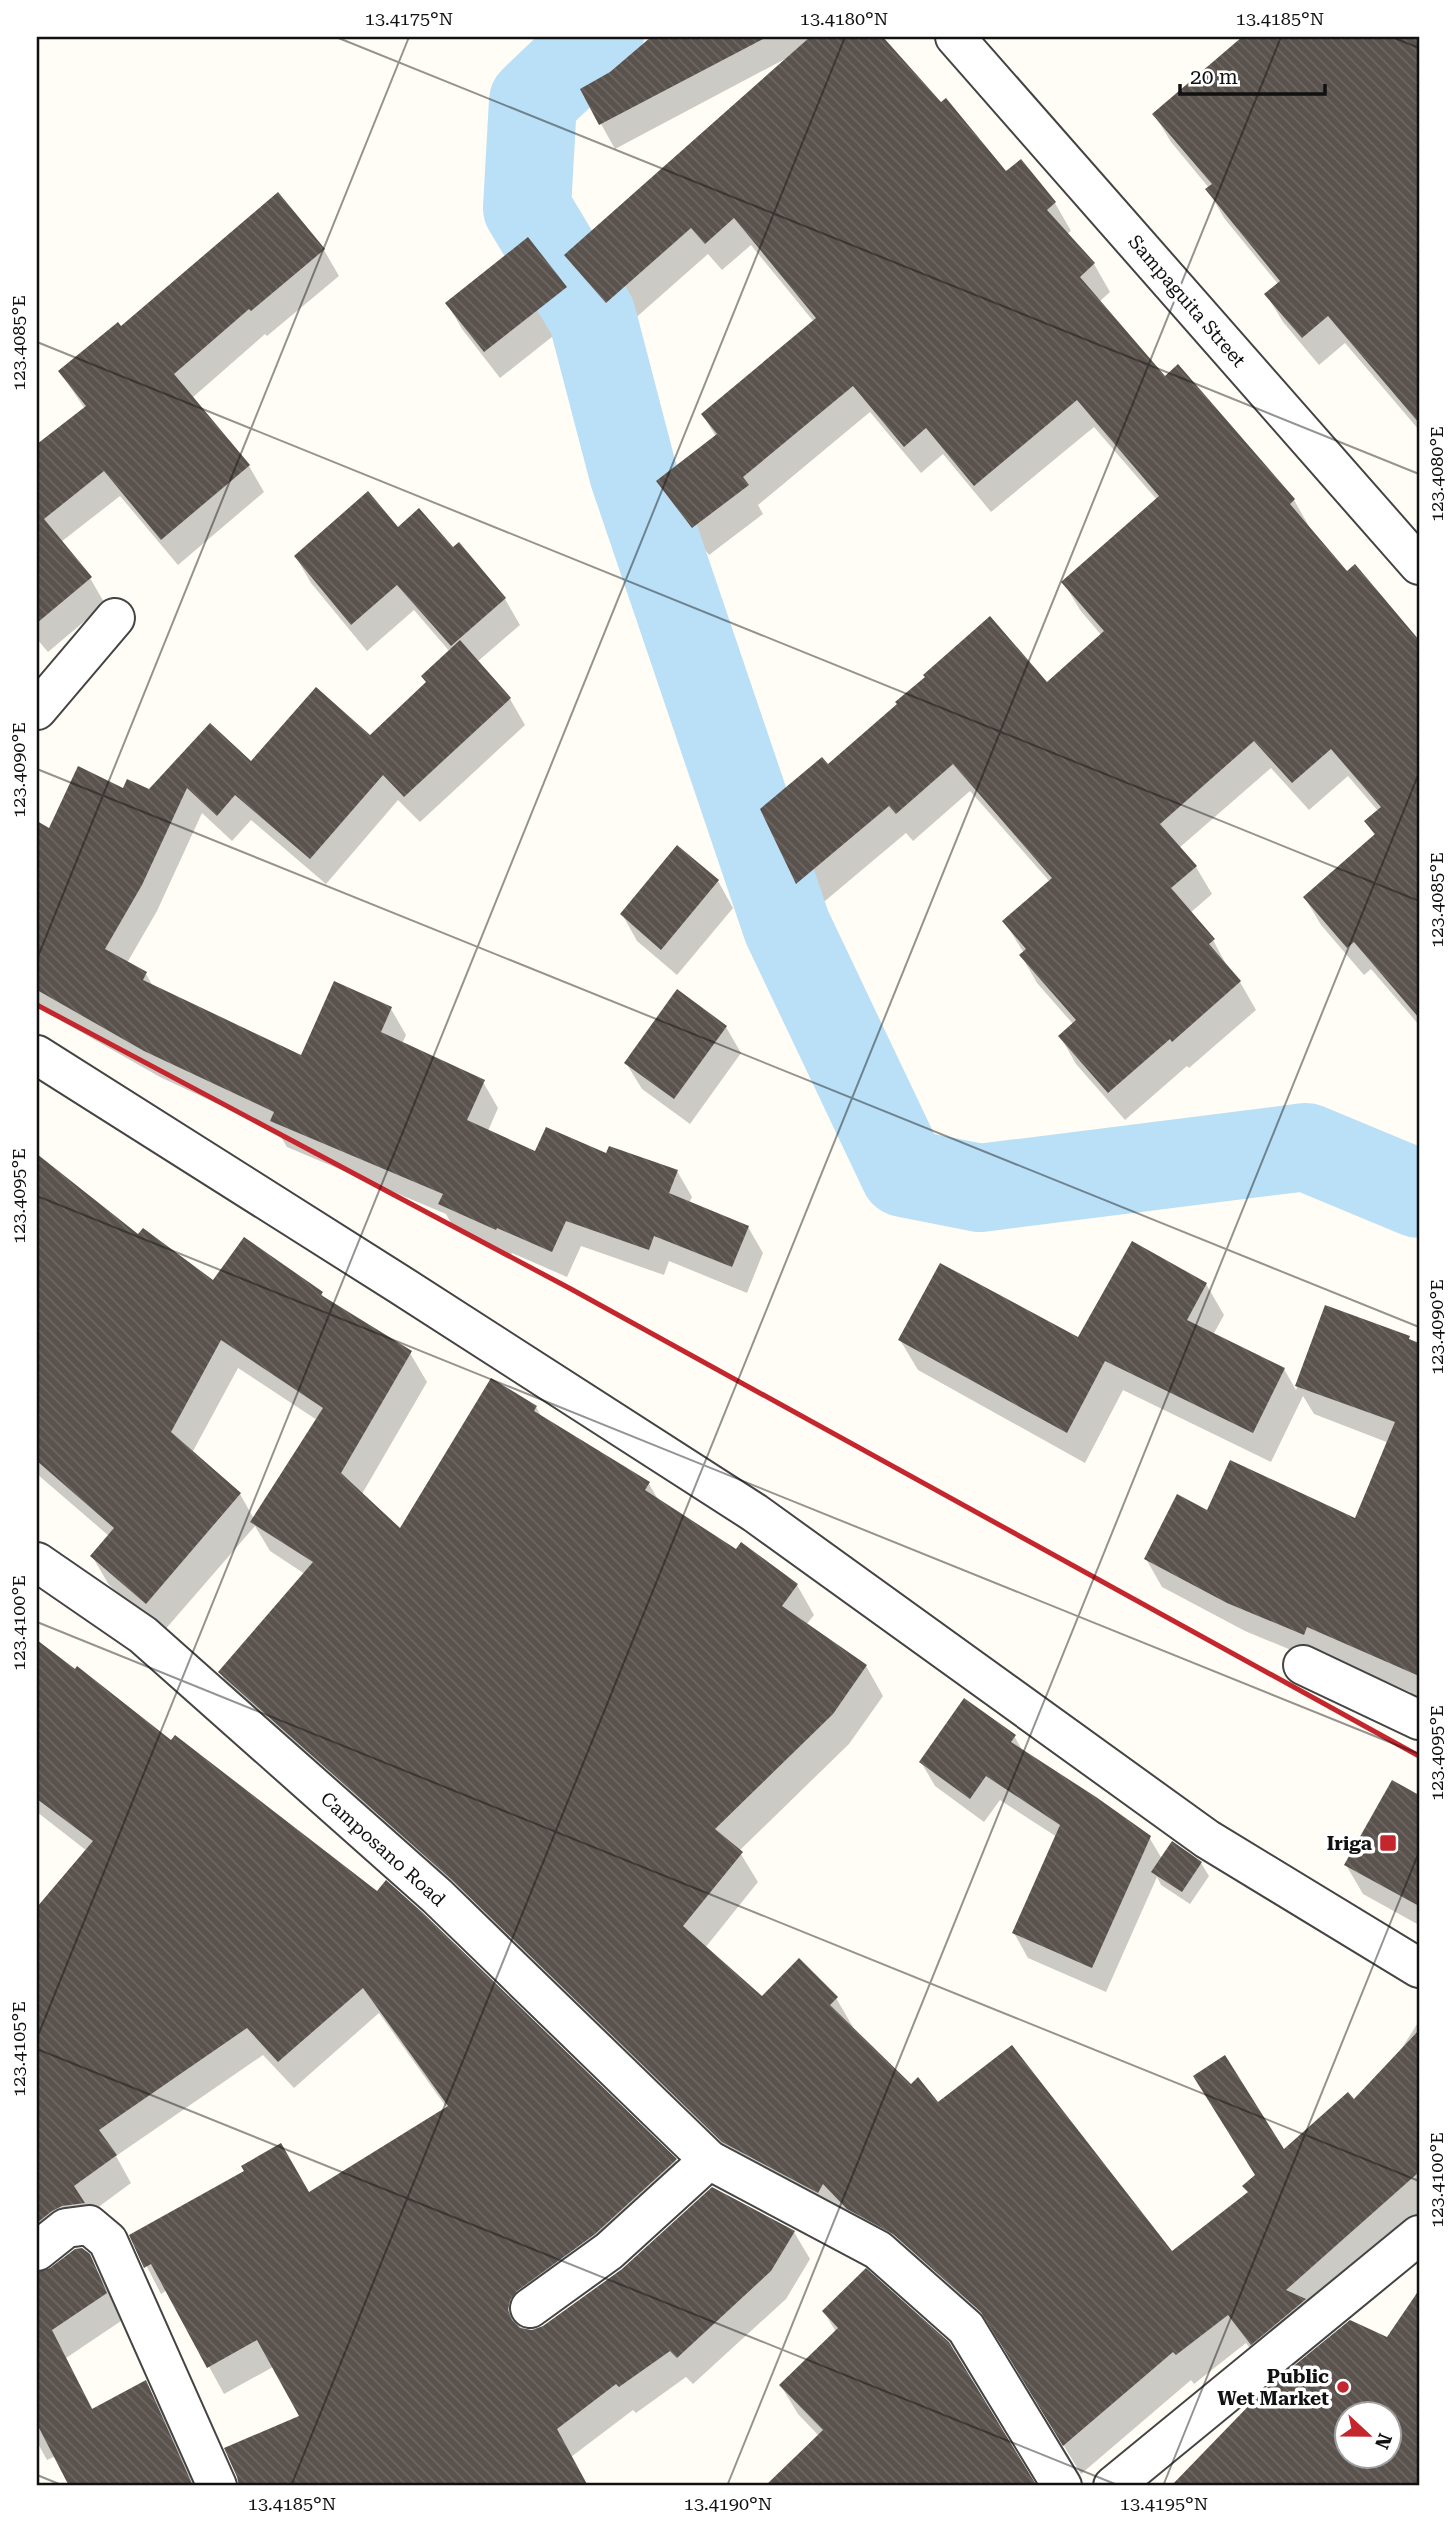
<svg xmlns="http://www.w3.org/2000/svg" width="1456" height="2523" font-family="'Roboto Serif',serif">
<style>
.shadow{fill:#0003;fill-rule:evenodd}
.lines{fill:none;stroke-linecap:round;stroke-linejoin:round}
.river{stroke:#b9e0f7;stroke-width:88}
.building{fill:url(#building-back-hatch);fill-rule:evenodd}
.minor-casing{stroke:#444;stroke-width:42}
.minor{stroke:#fff;stroke-width:38}
.rail{stroke:#c4262e;stroke-width:5}
.ticks{fill:none;stroke:#111;stroke-width:2;stroke-opacity:0.45}
.poi-dot{fill:#c4262e;stroke:#fff;stroke-width:2.5}
.labels{text-anchor:middle;dominant-baseline:central;stroke-width:7;stroke-linejoin:round;paint-order:stroke}
.street-label{font-size:19px;fill:#111;stroke:#fff}
.poi-label{font-size:19px;font-weight:bold;fill:#111;stroke:#fff;text-anchor:end}
.neatline{fill:none;stroke:#111;stroke-width:2.5}
.ticks-label{font-size:18px;text-anchor:middle;fill:#111}
</style>
<defs>
<pattern id="building-back-hatch" width="6" height="6" patternUnits="userSpaceOnUse" patternTransform="scale(1.75)"><rect width="6" height="6" fill="#5a524d"/><path d="M-1 5l2 2M0 0l6 6M5-1l2 2" fill="none" stroke="#6d6662"/></pattern>
</defs>
<rect width="100%" height="100%" fill="#fffdf5"/>
<g class="shadow">
<path d="M654 37H881L941 105 1006 173 1020 161 1055 203 1071 231 1067 234 1094 264 1110 292 1099 302 1165 378 1178 367 1294 500 1310 528 1347 573 1354 567 1419 642V1025L1371 969 1364 975 1321 925 1305 898 1375 836 1366 822 1378 811 1348 776 1309 810 1271 768 1179 848 1196 867 1212 894 1190 913 1213 940 1228 968 1240 982 1256 1010 1189 1068 1187 1066 1125 1120 1076 1064 1060 1036 1073 1024 1037 983 1021 955 1024 953 1004 921 1050 882 970 791 913 841 906 833 813 911 762 810 828 767 1047 684 1102 636 1080 610 1064 583 1157 500 1094 427 991 512 943 454 921 473 870 412 758 505 763 514 709 555 674 509 658 481 716 437 703 415 814 322 751 245 722 270 708 254 623 329 582 283 566 255 785 59 615 149 582 90 611 74Z"/>
<path d="M1245 37 1261 55 1280 37H1419V163L1335 81 1301 113 1419 251V430L1345 343 1319 365 1283 322 1266 294 1278 284 1224 218 1208 190 1209 188 1171 142 1154 114Z"/>
<path d="M278 194 324 250 339 276 267 336 265 334 192 398 249 466 264 492 178 565 120 496 61 542 90 578 105 604 48 652 37 639V446L85 409 60 372 120 328Z"/>
<path d="M566 288 581 314 500 378 462 329 447 303Z"/>
<path d="M398 529 453 549 505 599 520 625 477 662 510 699 525 725 420 822 398 800 326 884 251 820 232 841 202 813 157 911 127 963 146 974 154 988 302 1057 391 1009 406 1035 402 1044 483 1082 498 1108 488 1131 536 1153 607 1155 677 1171 692 1197 689 1203 748 1227 763 1253 747 1293 669 1261 664 1275 581 1246 567 1277 512 1253 511 1255 455 1230 446 1214 287 1147 278 1132 160 1077 37 1007V823L50 830 124 790 150 792 251 763 371 738 427 683 450 652 414 610 367 651 311 583 296 557Z"/>
<path d="M718 881 733 908 677 975 637 941 622 914Z"/>
<path d="M726 1027 741 1053 690 1124 642 1089 626 1063Z"/>
<path d="M37 1155 138 1237 214 1282 322 1294 325 1300 410 1353 427 1382 362 1494 400 1531 536 1407 542 1418 649 1484 659 1501 736 1551 797 1585 814 1615 806 1625 866 1666 883 1696 849 1744 739 1851 758 1882 705 1948 762 1999 836 1998 853 2027 852 2029 911 2087 1172 2254 1249 2194 1245 2186 1256 2176 1195 2077 1284 2152 1354 2101 1397 2056 1419 2021V2216L1311 2312 1269 2373 1246 2343 1194 2384 1191 2380 1081 2474 1000 2341 911 2263 741 2171 237 1702 220 1672 305 1574 270 1551 255 1526 163 1632 109 1585 92 1556 109 1536 37 1474ZM238 1368 317 1420 254 1519 240 1494 192 1453Z"/>
<path d="M1206 1284 1224 1315 1213 1335 1284 1369 1296 1390 1326 1307 1408 1338 1410 1341 1419 1345V1700L1414 1698 1410 1692 1323 1654 1320 1662 1245 1631 1162 1587 1146 1559 1208 1512 1356 1520 1389 1443 1314 1414 1303 1396 1271 1462 1123 1390 1085 1463 918 1370 900 1340H1079Z"/>
<path d="M37 1642 378 1894 421 1913 676 2161 691 2188 532 2318 524 2330 532 2332 794 2232 810 2259 786 2299 693 2384 686 2377 636 2413 633 2410 571 2457 587 2486H240L239 2477 301 2416 273 2367 224 2394 167 2290 161 2294 131 2236 308 2195 447 2108 379 2013 294 2088 263 2055 116 2156 131 2183 89 2214 37 2264V1910L87 1851 37 1812Z"/>
<path d="M1014 1736 1024 1753 1149 1837 1162 1859 1201 1863 1209 1876 1190 1904 1161 1885 1157 1877 1106 1992 1028 1958 1014 1933 1057 1837 1000 1800 984 1822 935 1786 921 1762Z"/>
<path d="M1393 1782 1419 1797V1925L1363 1894 1346 1865Z"/>
<path d="M89 2256 105 2284 121 2321 66 2358 93 2410 145 2382 161 2409 195 2486H71L56 2456 47 2460 37 2442V2274Z"/>
<path d="M1419 2293V2486H1175L1264 2392 1387 2339ZM1348 2414H1390V2456H1348Z"/>
<path d="M824 2312 948 2343 1034 2486H768L819 2436 798 2414 781 2386 836 2332Z"/>
</g>
<g class="lines">
<path class="river" d="M600 37 533 101 527 208 592 316 633 473 787 927 904 1173 980 1188 1306 1147 1419 1194"/>
</g>
<g class="building">
<path d="M651 37H767L599 125 580 89 610 72Z"/>
<path d="M810 37H883L941 102 946 98 1006 171 1021 159 1056 202 1047 210 1095 263 1080 277 1165 376 1178 364 1295 499 1290 504 1347 571 1355 564 1419 640V1018L1354 942 1347 948 1303 897 1375 834 1364 821 1381 807 1331 749 1292 783 1254 741 1160 824 1197 866 1171 888 1215 939 1209 944 1241 981 1172 1042 1170 1039 1108 1093 1058 1036 1076 1020 1019 955 1026 949 1002 921 1052 878 953 764 896 814 889 806 796 884 760 809 822 757 828 764 897 704 895 702 925 677 923 675 990 616 1047 682 1104 631 1061 582 1159 496 1077 400 974 486 926 428 904 447 853 386 743 477 749 485 692 528 656 481 717 434 701 414 816 318 734 218 705 244 691 228 606 303 564 255Z"/>
<path d="M1242 37H1419V423L1328 316 1302 338 1264 294 1280 281 1205 189 1212 184 1152 114Z"/>
<path d="M278 192 325 249 251 311 249 309 174 374 250 465 161 540 104 471 44 519 92 577 37 623V444L86 406 58 371 118 322 121 326Z"/>
<path d="M528 237 567 287 484 352 445 303Z"/>
<path d="M368 491 398 527 419 508 453 547 459 542 506 598 451 646 397 585 351 625 294 556Z"/>
<path d="M460 640 511 698 404 797 383 775 310 859 235 795 217 816 187 788 142 885 105 949 147 972 143 980 301 1055 334 981 392 1007 381 1032 485 1080 467 1120 535 1151 546 1127 606 1153 609 1146 678 1170 669 1193 749 1226 732 1267 654 1236 649 1250 566 1221 552 1252 497 1228 496 1230 438 1204 443 1194 270 1121 274 1112 144 1051 37 990V821L49 828 78 766 123 788 127 779 149 789 210 723 251 761 316 687 370 735 426 682 421 676Z"/>
<path d="M677 845 719 880 661 950 620 914Z"/>
<path d="M677 989 727 1026 674 1099 624 1063Z"/>
<path d="M37 1154 138 1234 143 1228 213 1280 244 1237 323 1292 321 1295 412 1351 341 1473 400 1528 491 1378 537 1406 534 1411 650 1482 645 1490 736 1549 741 1542 798 1584 782 1606 867 1665 833 1714 715 1829 743 1852 683 1926 762 1996 799 1958 838 1997 830 2005 911 2084 918 2077 938 2102 1012 2045 1172 2251 1248 2192 1242 2186 1255 2175 1193 2076 1225 2055 1284 2149 1348 2092 1354 2099 1419 2030V2172L1286 2290 1306 2299 1251 2345 1228 2315 1176 2355 1173 2352 1063 2446 981 2312 893 2234 847 2209 823 2184 818 2193 722 2142 452 1880 218 1672 313 1562 250 1522 323 1408 221 1340 171 1432 241 1493 146 1604 90 1556 114 1528 37 1461Z"/>
<path d="M1132 1241 1207 1283 1187 1320 1285 1368 1253 1433 1105 1361 1067 1433 898 1340 940 1263 1078 1337Z"/>
<path d="M1325 1305 1410 1336 1409 1339 1419 1343V1676L1307 1627 1304 1635 1227 1603 1144 1559 1177 1494 1207 1510 1230 1460 1355 1518 1395 1422 1295 1386Z"/>
<path d="M37 1640 75 1669 77 1666 171 1740 175 1735 377 1891 386 1880 422 1912 677 2159 595 2234 517 2291 510 2300 508 2310 512 2320 520 2328 532 2330 543 2326 622 2269 712 2187 795 2231 771 2271 677 2358 670 2351 619 2387 616 2384 557 2429 588 2486H239L237 2477 224 2448 299 2416 257 2340 207 2368 151 2264 144 2268 129 2235 244 2171 241 2166 281 2143 309 2192 448 2106 363 1988 278 2062 247 2028 99 2130 117 2155 74 2186 85 2203 62 2206 52 2211 37 2223V1907L93 1841 37 1799Z"/>
<path d="M964 1698 1016 1735 1011 1742 1096 1797 1151 1836 1092 1968 1012 1933 1060 1825 986 1776 970 1799 919 1762Z"/>
<path d="M1392 1780 1419 1795V1906L1344 1865Z"/>
<path d="M1172 1841 1202 1862 1182 1892 1151 1872Z"/>
<path d="M82 2248 90 2254 107 2293 52 2330 92 2409 146 2380 193 2486H69L37 2424V2272L50 2268 75 2249Z"/>
<path d="M866 2268 949 2342 1037 2486H765L823 2430 779 2385 838 2328 822 2311Z"/>
<path d="M1419 2290V2486H1171L1263 2391 1350 2320 1387 2337ZM1348 2414H1390V2456H1348Z"/>
</g>
<g class="lines">
<defs>
<g id="minor">
<path d="M955 37 1419 565"/>
<path d="M37 710 115 618"/>
<path d="M37 1055 399 1284 755 1513 1207 1839 1419 1968"/>
<path d="M37 1562 143 1635 437 1896 709 2160 878 2250 966 2328 1062 2486"/>
<path d="M1303 1665 1419 1720"/>
<path d="M37 2251 66 2228 89 2225 108 2241 217 2486"/>
<path d="M530 2308 609 2251 709 2160"/>
<path d="M1113 2486 1419 2235"/>
</g>
</defs>
<use href="#minor" class="minor-casing"/>
<use href="#minor" class="minor"/>
<path class="rail" d="M37 1005 571 1289 1419 1756"/>
</g>
<path class="ticks" d="M336 37 1419 474M1392 37 1419 48M37 342 1419 901M37 769 1419 1327M37 959 409 37M37 1196 1419 1754M37 1622 1419 2181M37 2038 845 37M37 2049 1120 2486M37 2475 64 2486M291 2486 1281 37M727 2486 1419 773M1163 2486 1419 1852"/>
<g class="poi-dot">
<rect x="1379" y="1834" width="18" height="18" rx="3.5"/>
<circle cx="1343" cy="2387" r="7"/>
</g>
<g class="labels">
<g class="street-label">
<text transform="translate(1187 301) rotate(49)">Sampaguita Street</text>
<text transform="translate(383 1849) rotate(42)">Camposano Road</text>
</g>
<g class="poi-label">
<text x="1372" y="1843">Iriga</text>
<text x="1329" y="2376">Public<tspan x="1329" dy="22">Wet Market</tspan></text>
</g>
</g>
<rect width="1456" height="2523" fill="none" stroke="#ffffff" stroke-width="77"/>
<g transform="translate(1368 2435) rotate(112)"><circle r="33" fill="#ffffff" stroke="#a0a0a0" stroke-width="2"/>
<path d="M0-5L12 26L0 18L-12 26Z" fill="#c4262e"/>
<text y="-10" font-size="19" font-weight="bold" text-anchor="middle" fill="#111111">N</text>
</g>
<path d="M1180 84v10h145v-10" fill="none" stroke="#111111" stroke-width="3.5"/>
<text x="1190" y="84" font-size="21" fill="#111111" stroke="#ffffff" stroke-width="5" paint-order="stroke">20 m</text>
<rect x="38" y="38" width="1380" height="2446" class="neatline"/>
<g class="ticks-label">
<text x="409" y="25">13.4175°N</text>
<text x="844" y="25">13.4180°N</text>
<text x="1280" y="25">13.4185°N</text>
<text transform="translate(19 343) rotate(-90)" y="6">123.4085°E</text>
<text transform="translate(1437 474) rotate(-90)" y="6">123.4080°E</text>
<text transform="translate(19 770) rotate(-90)" y="6">123.4090°E</text>
<text transform="translate(1437 900) rotate(-90)" y="6">123.4085°E</text>
<text transform="translate(19 1196) rotate(-90)" y="6">123.4095°E</text>
<text transform="translate(1437 1327) rotate(-90)" y="6">123.4090°E</text>
<text transform="translate(19 1623) rotate(-90)" y="6">123.4100°E</text>
<text transform="translate(1437 1753) rotate(-90)" y="6">123.4095°E</text>
<text transform="translate(19 2049) rotate(-90)" y="6">123.4105°E</text>
<text transform="translate(1437 2180) rotate(-90)" y="6">123.4100°E</text>
<text x="292" y="2510">13.4185°N</text>
<text x="728" y="2510">13.4190°N</text>
<text x="1164" y="2510">13.4195°N</text>
</g>
</svg>
